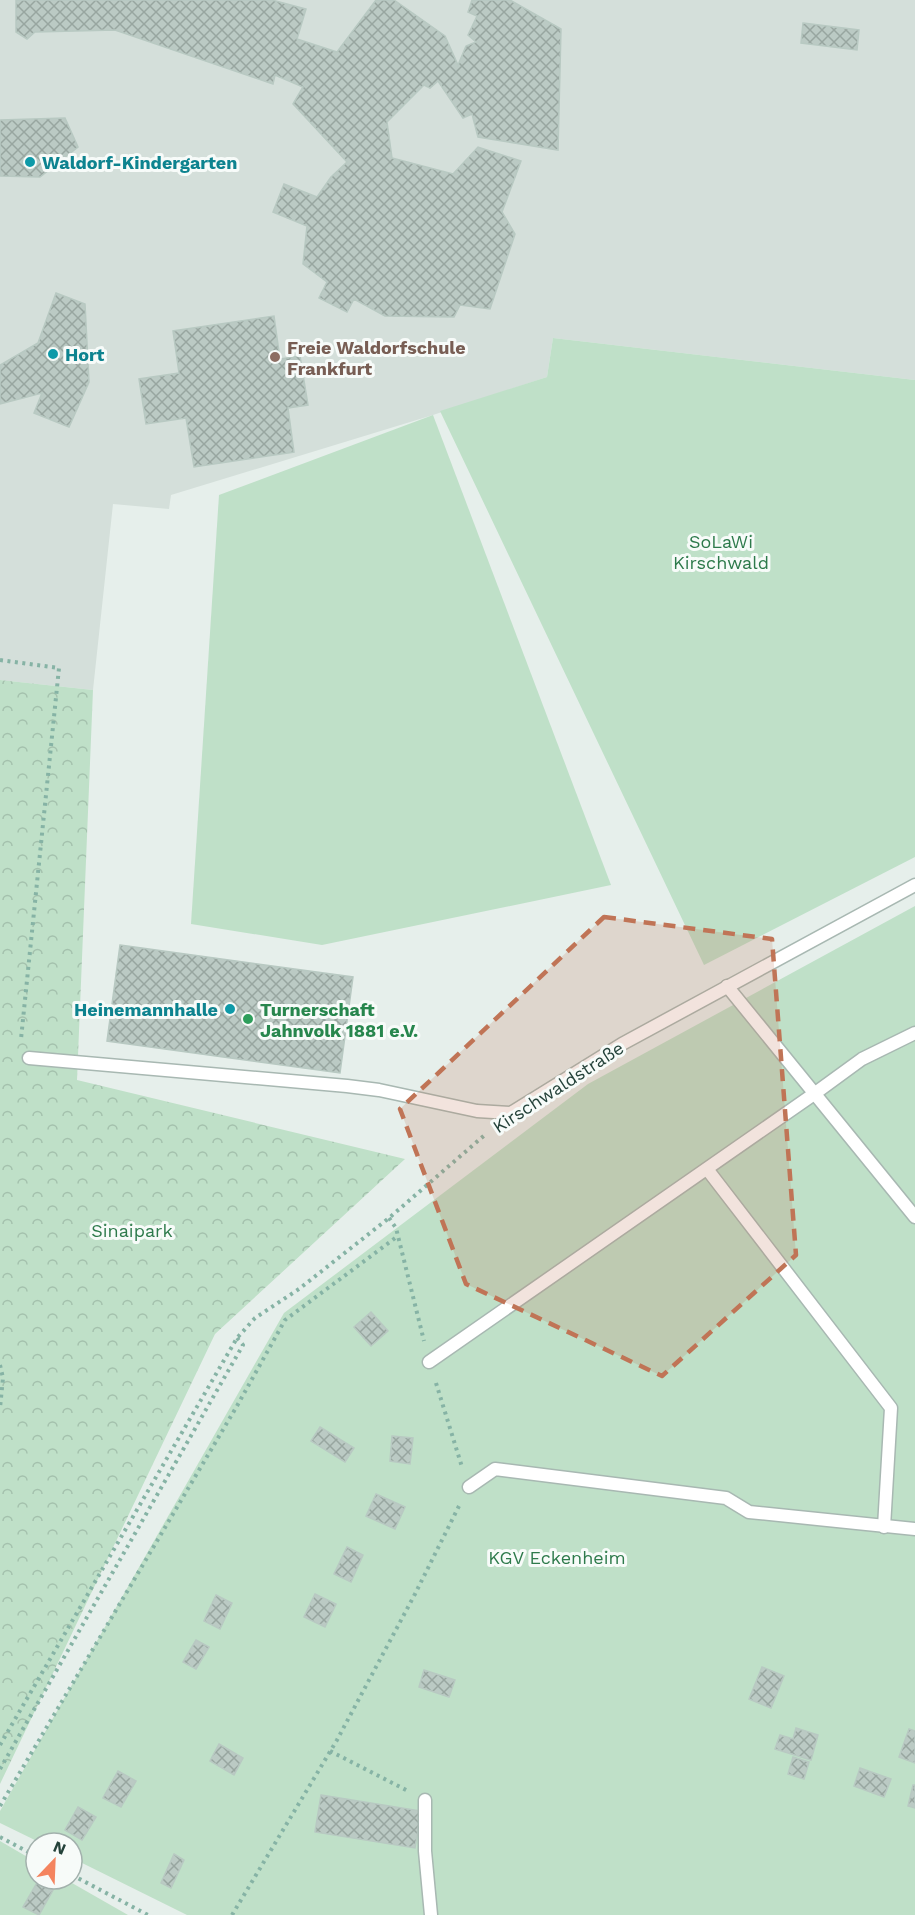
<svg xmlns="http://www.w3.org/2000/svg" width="915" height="1915" font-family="'Work Sans',sans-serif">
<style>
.built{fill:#d4dfda}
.forest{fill:url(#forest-crowns)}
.garden{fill:#bfe0c8}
.building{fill:url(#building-cross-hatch);stroke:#b8c9c2;stroke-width:1.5}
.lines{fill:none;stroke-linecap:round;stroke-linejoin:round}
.service-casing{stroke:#a8b8b2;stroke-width:15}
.path{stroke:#86b3a5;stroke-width:4;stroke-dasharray:3 4.5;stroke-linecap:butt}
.service{stroke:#fff;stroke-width:12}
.marked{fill:#c07456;fill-opacity:0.2;stroke:#c07456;stroke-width:4.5;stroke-dasharray:12 8;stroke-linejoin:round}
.culture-dot{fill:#0f9aa8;stroke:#f7fbf9;stroke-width:2}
.education-dot{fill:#8d6e63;stroke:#f7fbf9;stroke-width:2}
.leisure-dot{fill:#2e9e5b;stroke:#f7fbf9;stroke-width:2}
.labels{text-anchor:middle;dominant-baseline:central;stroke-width:6;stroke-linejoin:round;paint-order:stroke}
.culture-label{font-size:18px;font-weight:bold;fill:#0d838f;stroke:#f7fbf9;text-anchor:start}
.education-label{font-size:18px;font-weight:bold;fill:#785e54;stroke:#f7fbf9;text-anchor:start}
.park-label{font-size:18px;fill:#2d7a4b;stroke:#f7fbf9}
.leisure-label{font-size:18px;font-weight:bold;fill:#27864d;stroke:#f7fbf9;text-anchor:start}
.street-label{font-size:18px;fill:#24423a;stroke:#f7fbf9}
</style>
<defs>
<pattern id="forest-crowns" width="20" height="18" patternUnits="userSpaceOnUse" patternTransform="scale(1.5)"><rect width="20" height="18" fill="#bfe0c8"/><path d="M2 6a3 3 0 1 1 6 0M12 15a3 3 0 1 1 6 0" fill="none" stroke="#a4c1ad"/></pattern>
<pattern id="building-cross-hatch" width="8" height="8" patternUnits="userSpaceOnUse" patternTransform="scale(1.5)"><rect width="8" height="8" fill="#bbcac4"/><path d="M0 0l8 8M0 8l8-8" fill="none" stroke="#98a6a0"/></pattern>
</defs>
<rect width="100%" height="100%" fill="#e6efeb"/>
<path class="built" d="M0 0H915V380L553 338 547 377 433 415 171 495 169 509 113 504 93 690 0 680Z"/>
<path class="forest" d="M0 680 93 690 77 1080 405 1159 215 1334 0 1784Z"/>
<g class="garden">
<path d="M553 338 915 380V857L704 965 440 411 547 377Z"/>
<path d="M433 415 611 885 322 945 191 924 219 495Z"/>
<path d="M915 906V1915H187L72 1858V1843H41L0 1823V1811L284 1313 588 1084Z"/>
<path d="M0 1841 36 1862V1879H65L128 1915H0Z"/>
</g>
<g class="building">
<path d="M16 0H272L306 9 297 39 337 52 376 0H394L445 36 458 65 466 46 476 42 468 35 477 16 468 12 472 0H510L561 29 558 150 478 137 472 114 463 118 438 81 430 88 424 85 387 122 392 158 453 174 478 147 521 161 502 212 515 234 490 309 460 305 454 317 385 316 354 299 347 312 319 298 327 282 303 264 307 226 273 212 284 184 317 197 331 177 347 162 293 104 303 87 275 75 273 84 115 30 35 32 27 39 16 32Z"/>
<path d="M803 23 859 30 857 50 801 43Z"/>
<path d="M65 118 78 147 40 177 0 176V120Z"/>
<path d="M56 293 85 304 89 382 69 427 34 413 42 393 0 404V365L38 343Z"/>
<path d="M274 316 280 359 300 356 308 405 288 408 294 452 194 467 186 418 146 424 139 379 179 373 173 331Z"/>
<path d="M120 945 353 977 340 1073 107 1041Z"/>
<path d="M371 1312 388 1331 371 1346 354 1327Z"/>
<path d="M320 1427 354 1448 345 1462 311 1441Z"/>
<path d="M392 1436 413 1438 410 1464 390 1461Z"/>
<path d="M376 1494 405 1507 395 1529 366 1516Z"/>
<path d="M347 1547 363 1555 351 1582 334 1574Z"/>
<path d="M315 1594 336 1604 325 1627 304 1617Z"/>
<path d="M216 1595 232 1603 220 1629 204 1621Z"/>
<path d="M196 1640 209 1647 196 1669 183 1662Z"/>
<path d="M762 1667 784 1676 771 1708 749 1699Z"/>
<path d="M424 1670 455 1680 449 1697 419 1687Z"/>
<path d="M796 1728 818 1735 811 1760 775 1749 780 1735 793 1739Z"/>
<path d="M909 1729 915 1731V1763L899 1757Z"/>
<path d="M219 1744 243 1758 234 1775 210 1761Z"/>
<path d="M793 1757 809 1762 804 1779 788 1774Z"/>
<path d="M860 1768 891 1779 884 1797 854 1786Z"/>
<path d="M118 1771 136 1781 121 1807 103 1798Z"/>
<path d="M913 1785H915V1808L908 1806Z"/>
<path d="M321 1795 421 1811 415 1848 315 1832Z"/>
<path d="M78 1807 96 1817 82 1840 65 1830Z"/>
<path d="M174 1854 184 1860 171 1888 161 1883Z"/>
<path d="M38 1881 53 1890 39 1915 23 1907Z"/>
</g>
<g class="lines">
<defs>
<g id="service">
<path d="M727 986 915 1217"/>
<path d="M29 1058 347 1086 379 1090 477 1111 511 1113 622 1044 915 885"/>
<path d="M707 1169 891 1408 884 1527"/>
<path d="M429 1362 814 1094 862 1059 915 1033"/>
<path d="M469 1487 495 1469 726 1498 749 1512 915 1529"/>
<path d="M425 1800V1851L431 1915"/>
</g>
</defs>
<use href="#service" class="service-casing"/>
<g class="path">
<path d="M0 660 59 668 21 1039"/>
<path d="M389 1218 396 1228 424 1341"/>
<path d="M0 1365 3 1378 0 1408"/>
<path d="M436 1383 462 1467"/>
<path d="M0 1745 237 1338 255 1318 299 1289 389 1218 487 1133"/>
<path d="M330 1751 408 1791"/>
<path d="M0 1769 243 1345 237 1338"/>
<path d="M0 1806 237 1406 285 1320 398 1236"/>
<path d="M0 1837 36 1856"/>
<path d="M72 1875 148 1915"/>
<path d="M232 1915 337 1740 415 1594 460 1504"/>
</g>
<use href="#service" class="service"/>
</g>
<path class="marked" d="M604 917 772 939 796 1255 662 1376 466 1284 400 1109Z"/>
<g class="culture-dot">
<circle cx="30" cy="162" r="6"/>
<circle cx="53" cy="354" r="6"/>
<circle cx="230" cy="1009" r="6"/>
</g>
<circle class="education-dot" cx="275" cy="357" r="6"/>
<circle class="leisure-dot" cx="248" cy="1019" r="6"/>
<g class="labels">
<g class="culture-label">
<text x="42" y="162">Waldorf-Kindergarten</text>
<text x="65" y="354">Hort</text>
<text x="218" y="1009" text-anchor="end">Heinemannhalle</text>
</g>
<g class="education-label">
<text x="287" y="347">Freie Waldorfschule<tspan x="287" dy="21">Frankfurt</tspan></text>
</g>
<g class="park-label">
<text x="721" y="541">SoLaWi<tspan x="721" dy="21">Kirschwald</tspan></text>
<text x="132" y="1230">Sinaipark</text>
<text x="557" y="1557">KGV Eckenheim</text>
</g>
<g class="leisure-label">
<text x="260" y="1009">Turnerschaft<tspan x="260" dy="21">Jahnvolk 1881 e.V.</tspan></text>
</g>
<g class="street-label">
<text transform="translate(558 1087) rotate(-33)">Kirschwaldstraße</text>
</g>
</g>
<g transform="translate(54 1861) rotate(23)"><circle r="28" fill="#f7fbf9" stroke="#a3b1ad" stroke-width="1.5"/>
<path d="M0-4.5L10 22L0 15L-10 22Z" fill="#f4845f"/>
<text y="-9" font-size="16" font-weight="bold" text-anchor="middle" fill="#24423a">N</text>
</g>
</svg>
